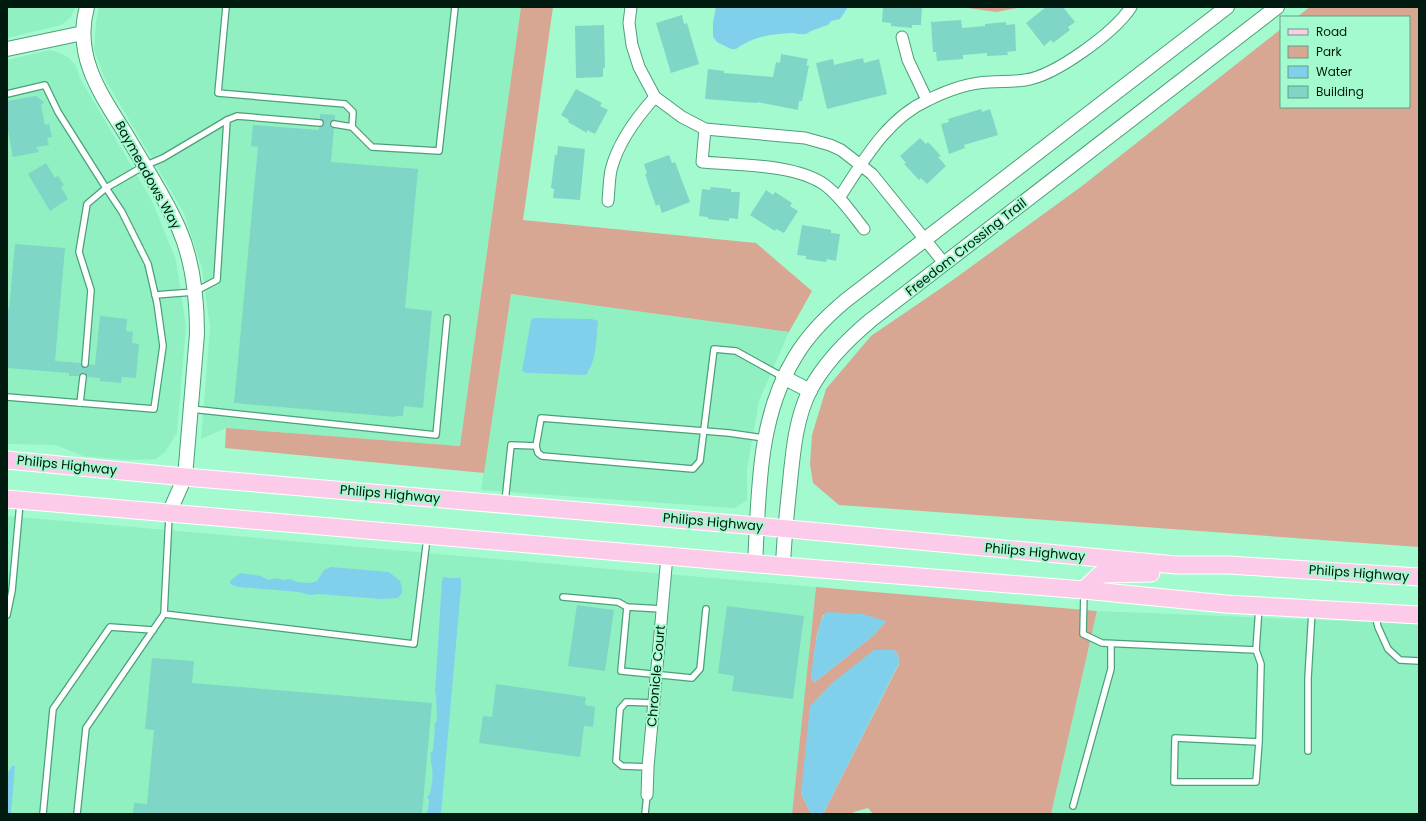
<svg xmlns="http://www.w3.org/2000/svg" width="1426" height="821" font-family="Poppins,sans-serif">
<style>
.built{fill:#91f0c1}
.green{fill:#d8a794;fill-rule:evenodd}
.water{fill:#81d0eb}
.building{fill:#7fd5c6}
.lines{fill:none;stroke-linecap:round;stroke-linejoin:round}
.service-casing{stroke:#4ba079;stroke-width:8}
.minor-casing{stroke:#4ba079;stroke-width:13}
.tertiary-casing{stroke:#4ba079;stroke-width:16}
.primary-casing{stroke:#fff;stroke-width:19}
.service{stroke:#fff;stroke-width:5.5}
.minor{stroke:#fff;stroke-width:11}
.tertiary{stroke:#fff;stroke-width:14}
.primary{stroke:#fdcbea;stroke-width:17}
.labels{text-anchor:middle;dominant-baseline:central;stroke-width:4;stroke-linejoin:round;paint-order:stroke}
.street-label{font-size:13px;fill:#011a0f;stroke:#a4facf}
</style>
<rect width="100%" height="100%" fill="#a4facf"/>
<g class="built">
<path d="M7 7H76L70 18 61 25 7 38Z"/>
<path d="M99 7H521L460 446 226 428 201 439 210 327 202 269 184 213 105 79 94 50 96 21Z"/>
<path d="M50 50 60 53 69 58 76 66 81 80 152 201 176 260 186 326 177 433 165 452 156 459 128 460 83 456 56 445 7 444V60Z"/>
<path d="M511 294 789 332 759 401 747 469V500L735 508 481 490Z"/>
<path d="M7 516 816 587 792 814H7Z"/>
<path d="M1097 611 1419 624V814H1051Z"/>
</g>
<g class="green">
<path d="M521 7H553L523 220 756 243 812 291 789 332 511 294 484 473 225 448 226 428 460 446Z"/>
<path d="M961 7H1022L996 12Z"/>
<path d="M1310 7H1419V547L839 505 813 483 810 464 812 435 826 389 871 336 950 282 1082 186 1281 29V107H1409V17H1297Z"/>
<path d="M816 587 1097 611 1051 814H873L868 808 854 812 852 814H823L899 664 898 654 893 650 874 651 801 793 811 814H792ZM823 615 886 621 874 635 815 682 811 679 817 634Z"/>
</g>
<g class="water">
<path d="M716 7H848L840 19 831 21 828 25C822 27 816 29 811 31 809 32 807 34 805 34 801 35 796 33 792 33 771 34 754 36 736 49H731L717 42 713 37V23Z"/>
<path d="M533 318 592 319 598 321C596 339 597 360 586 375L527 373 522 371 531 320Z"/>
<path d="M331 567 389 572 400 581 402 588V593L398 598 381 599 318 594 310 595 299 592 238 587 230 584V581L240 573 261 576 268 580 277 578 283 580 290 579 297 582 310 583 317 581 324 570Z"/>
<path d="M443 577 450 578H460L461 579V588L441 814H428L426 812 428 810 429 800 427 797 430 794C432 783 434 775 431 763 430 760 432 758 430 754L433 750 435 727 434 725 437 720 436 696 435 692 442 581Z"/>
<path d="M827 612 862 614 886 621 874 635 815 682 811 679C813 664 816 620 827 612Z"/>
<path d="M874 650H893L898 654 899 663 823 814H811L801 793 810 706 832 683Z"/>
<path d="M12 766H15L11 814H7V774Z"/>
</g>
<g class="building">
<path d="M883 7H922L921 25H912V28L891 26V23L882 22Z"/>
<path d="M1046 7H1063L1075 22 1068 27 1070 30 1053 43 1051 40 1044 46 1026 23Z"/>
<path d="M682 15 684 24 687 23 699 64 671 73 656 23Z"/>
<path d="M961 20 962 28 985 26V24L1006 22V25L1015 24 1016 51 1007 52 1008 55 987 56V53L963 55V59L937 61 936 52H933L931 22Z"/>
<path d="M604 25 605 68H603V77L576 78 575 26Z"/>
<path d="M781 54 808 59 806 66 809 65 802 101H799L798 110 757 102V103L705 99 708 69 724 71V73L773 77 776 62 780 63Z"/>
<path d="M863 58 864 63 879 59 887 94 827 109 816 63 833 59 834 65Z"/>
<path d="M576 89 602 103 600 106 608 110 595 134 587 130V133L568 122 569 120 561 115Z"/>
<path d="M36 96 44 102 41 105 45 125 49 124 52 137 47 138 49 145 36 147 39 152 13 157 7 126V101Z"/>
<path d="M981 109 982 112 990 109 998 135 964 145 965 148 949 154 941 124 949 122 948 119Z"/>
<path d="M320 114 335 115V120L331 121 330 124 331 127 334 128 331 162 418 169 405 308 432 311 423 408 404 406 403 416H396V417L234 403 258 147 251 146 253 125 319 130V127H322L324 124V121L320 119Z"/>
<path d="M920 138 926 144 928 142 941 156 938 157 946 166 927 184 921 178 919 180 904 164 906 163 900 156Z"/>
<path d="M558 146 585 149 580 200 553 198 554 189 551 188 555 155H557Z"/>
<path d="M669 155 672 163 675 162 690 202 662 213 659 204 656 206 645 174 647 173 644 164Z"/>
<path d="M46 163 55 178 58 176 64 185 61 187 68 199 50 211 28 174Z"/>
<path d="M711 187 731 189V192H740L738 219 729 218V221L708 219V217L699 216 702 189 710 190Z"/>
<path d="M766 190 773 195 775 192 792 203 790 206 798 211 784 233 776 229 775 231 750 215Z"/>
<path d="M802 225 831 230V233L840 234 836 261 827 259 826 262 806 259V256L797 255Z"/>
<path d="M15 244 65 248 55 361 81 363V366L84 368H87L89 364 95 365 100 316 127 319 126 331 133 332 132 343 139 344 136 378 122 377 121 383 100 381V378L87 377 84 373H81L79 376H69V373L7 368V309H9Z"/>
<path d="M577 605 614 610 605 671 568 666Z"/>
<path d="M727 606 804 616 793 699 732 691 734 676 718 673Z"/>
<path d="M152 658 194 661 192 683 432 703 422 814H133L134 803 147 804 154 730 145 729Z"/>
<path d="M496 684 586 697 585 705 595 707 593 727 584 726 580 757 479 743 483 716 492 717Z"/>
</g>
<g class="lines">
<defs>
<g id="service">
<path d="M226 7 218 93 345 104 353 112 352 127"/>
<path d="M7 94 45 85 58 112 106 188 122 212 148 264 157 303 163 346 154 409 7 397"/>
<path d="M334 124 352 127 372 147 439 151 455 7"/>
<path d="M155 295 194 292 217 280 227 120 237 116 320 123"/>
<path d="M85 364 91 290 79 252 87 204 106 188 144 166 163 158 227 120"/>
<path d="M80 403 83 377"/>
<path d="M191 409 436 435 447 318"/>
<path d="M536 446 538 453 542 456 693 469 700 461 714 349 736 351 783 377"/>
<path d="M505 502 511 445 536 446 541 418 729 433 764 438"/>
<path d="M169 516 164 614 414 644 427 538"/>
<path d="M1084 592 1083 634 1102 643 1256 650 1259 607"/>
<path d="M563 597 618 602 627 607 662 609"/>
<path d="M627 607 621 671 692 678 700 669 706 609"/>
<path d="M7 615 12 591 20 503"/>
<path d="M1375 615 1378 627 1388 649 1400 660 1419 661"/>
<path d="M1256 650 1261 664 1259 742 1175 738 1174 782H1256L1259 742"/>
<path d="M1308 751V678L1312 611"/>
<path d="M648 767 622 766 616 761 620 709 626 702 653 703"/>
<path d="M1073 806 1111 669V644"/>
<path d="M43 814 53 709 110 627 153 630"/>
<path d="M77 814 86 728 164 614"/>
<path d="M645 814 647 795"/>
</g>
<g id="minor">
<path d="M631 7 629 23 632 45 639 67 655 97 682 117 705 129 805 138 830 145 841 150 872 174 944 263"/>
<path d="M902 37 908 60 927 100"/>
<path d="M705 129 702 162C737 165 796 164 825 185 841 197 852 214 864 229"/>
<path d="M839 198C863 162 886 119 928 100 946 91 969 83 989 82 1001 81 1013 82 1025 80 1055 76 1115 32 1131 7"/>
<path d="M608 201C609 191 609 180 611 170 618 142 636 118 655 97"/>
<path d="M647 795 648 767 667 556"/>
</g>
<g id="tertiary">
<path d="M87 7C73 57 102 96 127 136 145 167 165 197 179 229 193 261 197 299 197 334L185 477 169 513"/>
<path d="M7 49 83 33"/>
<path d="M783 377 810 391"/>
<path d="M755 564C759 494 757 419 795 357 808 335 826 317 845 301L1227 7"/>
<path d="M783 566C784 538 787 510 790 482 793 451 796 418 810 390 825 362 847 340 871 320L1277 7"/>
</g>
<g id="primary">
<path d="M7 460 185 477 757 526 1176 565H1228L1419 577"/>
<path d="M7 499 783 566 1084 590 1226 604 1419 615"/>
<path d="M1084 590 1101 574 1151 573"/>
</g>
</defs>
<use href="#service" class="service-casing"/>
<use href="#minor" class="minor-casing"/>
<use href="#tertiary" class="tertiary-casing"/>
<use href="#primary" class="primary-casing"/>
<use href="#service" class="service"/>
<use href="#minor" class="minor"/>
<use href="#tertiary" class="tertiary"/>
<use href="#primary" class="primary"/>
</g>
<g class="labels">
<g class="street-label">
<text transform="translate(148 175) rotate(61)">Baymeadows Way</text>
<text transform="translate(966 247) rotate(-38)">Freedom Crossing Trail</text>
<text transform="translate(67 465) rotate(6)">Philips Highway</text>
<text transform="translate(390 494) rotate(5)">Philips Highway</text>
<text transform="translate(713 522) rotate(5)">Philips Highway</text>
<text transform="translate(1035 552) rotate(5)">Philips Highway</text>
<text transform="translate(1359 573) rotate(4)">Philips Highway</text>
<text transform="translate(656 676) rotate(-85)">Chronicle Court</text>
</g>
</g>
<rect width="1426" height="821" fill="none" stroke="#011a0f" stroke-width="16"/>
<rect x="1280" y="16" width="130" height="92" fill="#a4facf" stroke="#63a082"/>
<rect x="1288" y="29" width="20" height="6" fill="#fdcbea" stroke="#63a082"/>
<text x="1316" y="36" font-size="12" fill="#011a0f">Road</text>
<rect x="1288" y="46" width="20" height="12" fill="#d8a794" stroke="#63a082"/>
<text x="1316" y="56" font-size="12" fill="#011a0f">Park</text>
<rect x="1288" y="66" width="20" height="12" fill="#81d0eb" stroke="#63a082"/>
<text x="1316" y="76" font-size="12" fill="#011a0f">Water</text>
<rect x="1288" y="86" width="20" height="12" fill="#7fd5c6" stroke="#63a082"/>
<text x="1316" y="96" font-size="12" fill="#011a0f">Building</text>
</svg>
